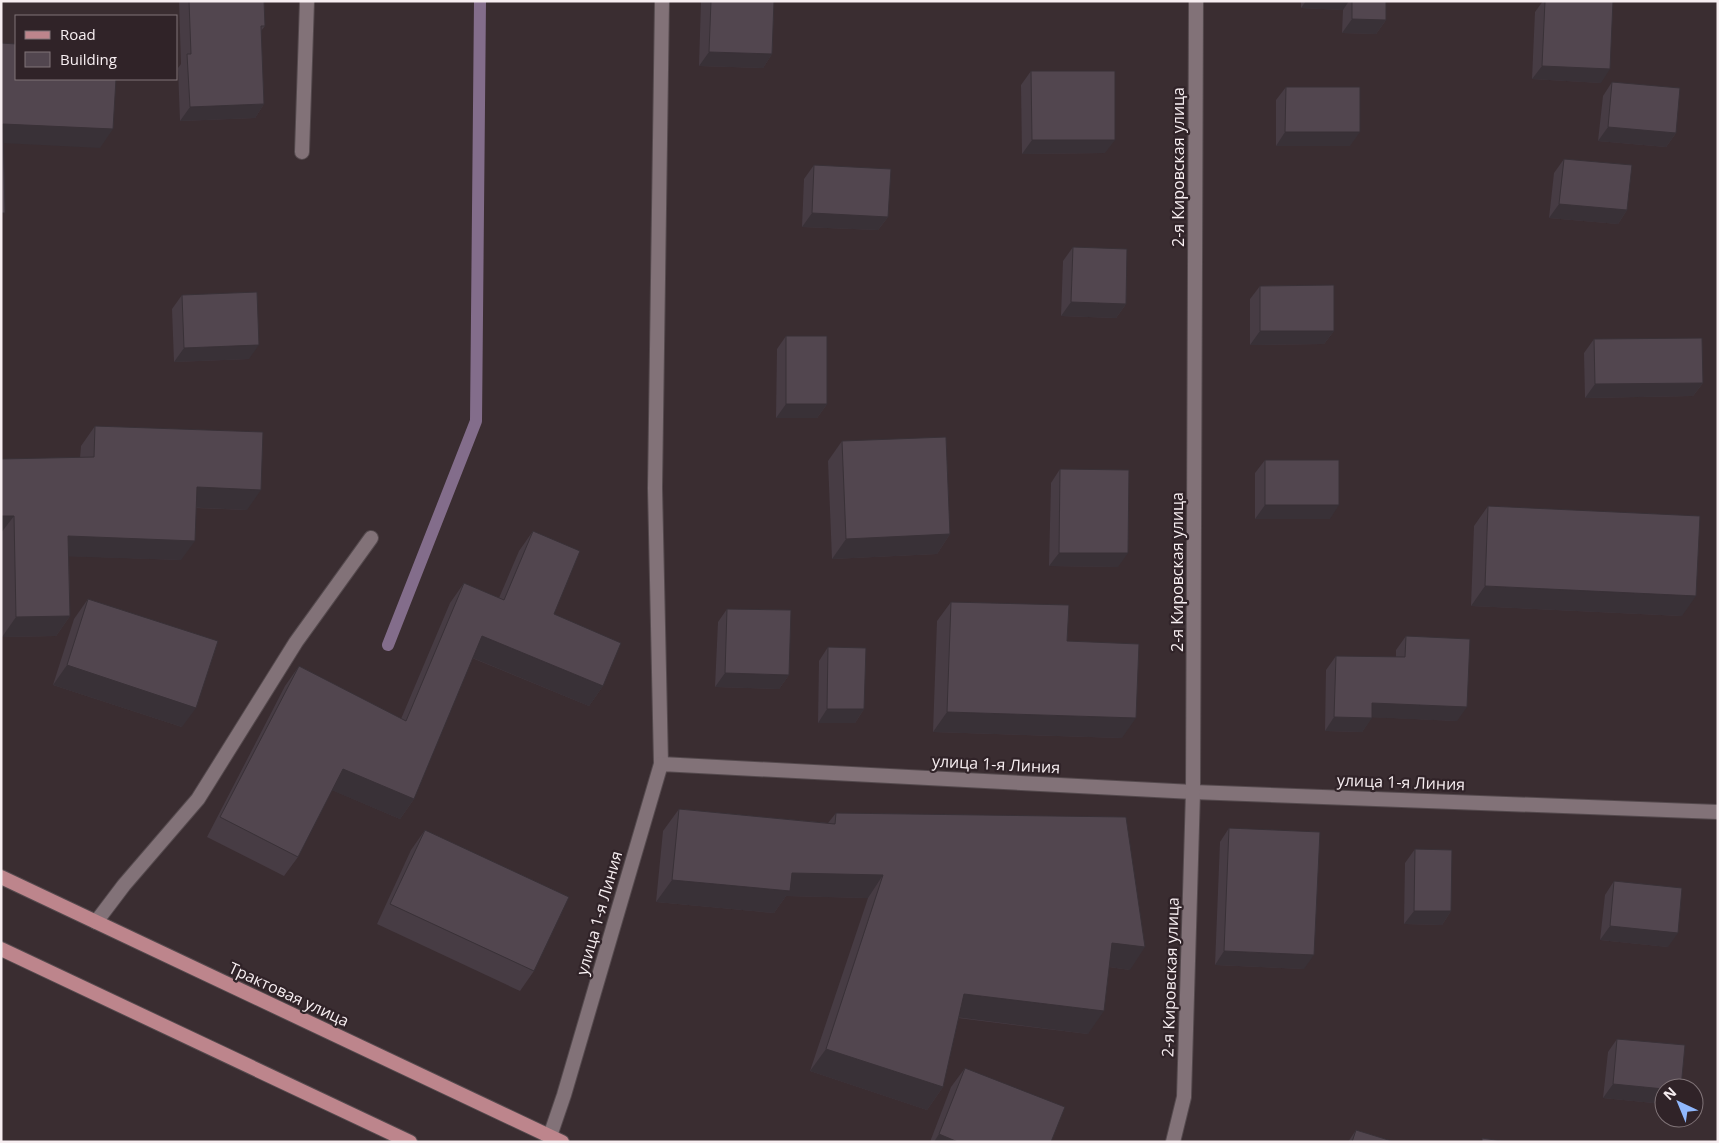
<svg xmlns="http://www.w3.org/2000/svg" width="1719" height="1143" font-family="'Open Sans',sans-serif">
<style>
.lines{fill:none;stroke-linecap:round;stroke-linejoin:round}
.stream{stroke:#836d8b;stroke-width:12}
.service-casing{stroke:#54494d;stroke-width:16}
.minor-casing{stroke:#54494d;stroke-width:16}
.primary-casing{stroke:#54494d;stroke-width:16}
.service{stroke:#827278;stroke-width:14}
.minor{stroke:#827278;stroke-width:14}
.primary{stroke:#bd858c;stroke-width:14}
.wall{fill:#473c44}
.shaded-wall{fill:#393137}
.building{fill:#52464f;stroke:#393137}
.labels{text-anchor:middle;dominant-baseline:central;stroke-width:4.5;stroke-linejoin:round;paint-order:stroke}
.street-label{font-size:16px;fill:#f7eef1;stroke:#302328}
</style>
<rect width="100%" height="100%" fill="#3a2d31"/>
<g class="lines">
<path class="stream" d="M388 645 476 421 480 1"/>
<defs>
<g id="service">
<path d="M302 152 307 1"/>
<path d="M96 922 124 885 198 799 296 642 371 538"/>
</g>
<g id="minor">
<path d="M661 764 655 488 662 1"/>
<path d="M550 1136 564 1095 661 764 1193 792 1718 812"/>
<path d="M1173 1142 1184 1097 1193 792 1196 1"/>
</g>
<g id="primary">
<path d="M1 877 562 1142"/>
<path d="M1 949 410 1142"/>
</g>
</defs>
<use href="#service" class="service-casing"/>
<use href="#minor" class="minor-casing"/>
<use href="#primary" class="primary-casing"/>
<use href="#service" class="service"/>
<use href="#minor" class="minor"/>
<use href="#primary" class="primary"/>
</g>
<g class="wall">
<path d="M179 1H264L265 26 261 31 264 104 255 118 180 121 178 68 181 64Z"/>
<path d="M701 1H774L772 54 763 68 699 66Z"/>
<path d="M1301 1H1386V20L1376 34 1342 33 1343 10 1301 8Z"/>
<path d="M1543 1H1613L1601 83 1532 79 1535 12Z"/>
<path d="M1031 71 1105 153 1022 154 1021 85Z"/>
<path d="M1612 82 1676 133 1666 147 1598 141 1603 96Z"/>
<path d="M1286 87 1350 146H1276V100Z"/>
<path d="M1564 159 1627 210 1618 224 1549 218 1554 173Z"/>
<path d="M814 165 888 217 878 230 802 227 804 179Z"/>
<path d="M1073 247 1126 304 1116 318 1061 316 1063 261Z"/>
<path d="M1260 286 1334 331 1324 344 1250 345V299Z"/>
<path d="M182 295 249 359 174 362 172 309Z"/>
<path d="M786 336 827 404 817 418H776L777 349Z"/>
<path d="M1594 339 1703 383 1693 396 1585 398 1584 353Z"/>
<path d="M95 426 247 510 196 508 181 560 69 556 70 616 56 636 2 637 1 594V459L80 458 81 446Z"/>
<path d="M842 441 950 534 937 554 832 559 828 461Z"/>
<path d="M1265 460 1330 519H1255V473Z"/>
<path d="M1060 469 1118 567 1049 566 1051 483Z"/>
<path d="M1488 506 1682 616 1471 606 1474 526Z"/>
<path d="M533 531 554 614 603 686 589 706 472 658 414 799 400 819 332 790 298 857 284 876 207 837 285 686 299 666 401 719 450 603 464 583 499 598 519 551Z"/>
<path d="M88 599 182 727 53 685 74 619Z"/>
<path d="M951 602 1067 641 1122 738 933 732 937 621Z"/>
<path d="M727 609 789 675 779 689 715 687 718 622Z"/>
<path d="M1406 636 1457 721 1372 717 1362 732 1325 731 1326 670 1336 656 1396 657V650Z"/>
<path d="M828 647 864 709 855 723H818L819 661Z"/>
<path d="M679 809 828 823 836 813 1130 970 1109 967 1088 1034 958 1018 943 1087 927 1110 810 1071 868 898 786 896 774 913 656 902 663 831Z"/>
<path d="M1229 828 1304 969 1215 965 1220 842Z"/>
<path d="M425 830 534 971 520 991 377 924 411 850Z"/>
<path d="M1415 849 1451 911 1442 925 1404 924 1405 863Z"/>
<path d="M1614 881 1668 947 1600 940 1605 895Z"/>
<path d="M1617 1039 1664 1088V1104L1603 1098 1608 1052Z"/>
<path d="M965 1068 1051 1142H930L951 1087Z"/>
<path d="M1356 1130 1395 1142H1348Z"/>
</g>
<g class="shaded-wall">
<path d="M1306 1H1349L1343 10 1301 8Z"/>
<path d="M1352 19 1386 20 1376 34 1342 33Z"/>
<path d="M709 52 772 54 763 68 699 66Z"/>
<path d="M1542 66 1610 69 1601 83 1532 79Z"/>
<path d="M264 104 255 118 180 121 190 107Z"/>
<path d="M3 124 113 129 100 148 1 143Z"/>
<path d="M1608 127 1676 133 1666 147 1598 141Z"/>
<path d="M1285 132H1360L1350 146H1276Z"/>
<path d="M1032 140H1115L1105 153 1022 154Z"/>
<path d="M1559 204 1627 210 1618 224 1549 218Z"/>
<path d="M812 213 888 217 878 230 802 227Z"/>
<path d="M1071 302 1126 304 1116 318 1061 316Z"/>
<path d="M1260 331H1334L1324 344 1250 345Z"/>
<path d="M259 345 249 359 174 362 184 348Z"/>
<path d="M1703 383 1693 396 1585 398 1595 384Z"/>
<path d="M786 404H827L817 418H776Z"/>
<path d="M197 487 261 490 247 510 183 507Z"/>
<path d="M1265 505H1339L1330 519H1255Z"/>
<path d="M1 516H14L1 533Z"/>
<path d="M950 534 937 554 832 559 846 539Z"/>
<path d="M68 536 195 541 181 560 55 556Z"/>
<path d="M1059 553H1128L1118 567 1049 566Z"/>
<path d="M1485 586 1696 596 1682 616 1471 606Z"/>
<path d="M70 616 56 636 2 637 16 617Z"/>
<path d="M482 636 603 686 589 706 468 656Z"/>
<path d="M67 665 196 708 182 727 53 685Z"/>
<path d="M725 673 789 675 779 689 715 687Z"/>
<path d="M1372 703 1467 707 1457 721 1363 717Z"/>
<path d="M827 709H864L855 723H818Z"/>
<path d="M947 712 1136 718 1122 738 933 732Z"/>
<path d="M1334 717 1372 718 1362 732 1325 731Z"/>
<path d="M343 769 414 799 400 819 329 789Z"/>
<path d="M792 873 883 875 868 898 786 896 774 913 656 902 672 880Z"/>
<path d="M1414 911H1451L1442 925 1404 924Z"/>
<path d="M1610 926 1678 933 1668 947 1600 940Z"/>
<path d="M1112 943 1145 947 1130 970 1096 965Z"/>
<path d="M1224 951 1314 955 1304 969 1215 965Z"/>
<path d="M964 994 1104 1011 1088 1034 948 1016Z"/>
<path d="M826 1049 943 1087 927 1110 810 1071Z"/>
<path d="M1613 1084 1664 1089V1104L1603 1098Z"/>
<path d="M939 1134 958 1142H934Z"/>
</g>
<g class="building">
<path d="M189 1H264L265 26H261L264 104 190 107 187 54H191Z"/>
<path d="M711 1H774L772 54 709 52Z"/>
<path d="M1352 1H1386V20L1352 19Z"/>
<path d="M1545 1H1613L1610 69 1542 66Z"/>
<path d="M1 43 16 44V79H116L113 129 3 124 5 213H1Z"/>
<path d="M1031 71H1115V140H1032Z"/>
<path d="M1612 82 1680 88 1676 133 1608 127Z"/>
<path d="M1286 87H1360V132H1285Z"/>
<path d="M1564 159 1632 165 1627 210 1559 204Z"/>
<path d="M814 165 891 169 888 217 812 213Z"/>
<path d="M1073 247 1127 249 1126 304 1071 302Z"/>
<path d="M1334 285V331H1260V286Z"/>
<path d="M257 292 259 345 184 348 182 295Z"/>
<rect x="786" y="336" width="41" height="68"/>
<path d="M1702 338 1703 383 1595 384 1594 339Z"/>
<path d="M95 426 263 432 261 490 197 487 195 541 68 536 70 616 16 617 14 516H1V459L94 457Z"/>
<path d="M946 437 950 534 846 539 842 441Z"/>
<rect x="1265" y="460" width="74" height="45"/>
<path d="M1060 469 1129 470 1128 553H1059Z"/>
<path d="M1488 506 1700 516 1696 596 1485 586Z"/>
<path d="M533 531 580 551 554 614 621 643 603 686 482 636 414 799 343 769 298 857 220 817 299 666 406 721 464 583 504 600Z"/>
<path d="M88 599 218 641 196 708 67 665Z"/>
<path d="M951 602 1069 605 1067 641 1139 644 1136 718 947 712Z"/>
<path d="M727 609 791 610 789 675 725 673Z"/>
<path d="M1406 636 1470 639 1467 707 1372 703V718L1334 717 1336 656 1405 657Z"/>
<path d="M828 647 866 648 864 709H827Z"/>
<path d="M679 809 835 824 836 813 1126 817 1145 947 1112 943 1104 1011 964 994 943 1087 826 1049 883 875 792 873 790 891 672 880Z"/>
<path d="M1229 828 1320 832 1314 955 1224 951Z"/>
<path d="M425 830 569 897 534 971 390 904Z"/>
<path d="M1415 849 1452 850 1451 911H1414Z"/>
<path d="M1614 881 1682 888 1678 933 1610 926Z"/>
<path d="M1617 1039 1685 1045 1681 1088H1664V1089L1613 1084Z"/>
<path d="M965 1068 1065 1107 1051 1142H958L939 1134Z"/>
<path d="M1356 1130 1395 1142H1352Z"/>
<path d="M1482 1138 1508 1142H1482Z"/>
</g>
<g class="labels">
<g class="street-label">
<text transform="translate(1178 167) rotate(-90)">2-я Кировская улица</text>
<text transform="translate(1177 572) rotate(-90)">2-я Кировская улица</text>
<text transform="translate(996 764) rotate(3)">улица 1-я Линия</text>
<text transform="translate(1401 782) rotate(2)">улица 1-я Линия</text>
<text transform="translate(599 913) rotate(-74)">улица 1-я Линия</text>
<text transform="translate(1170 977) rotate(-88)">2-я Кировская улица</text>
<text transform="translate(289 994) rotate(25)">Трактовая улица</text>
</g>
</g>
<rect width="1719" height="1143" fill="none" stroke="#f7eef1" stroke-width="5"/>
<rect x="15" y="15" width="162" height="65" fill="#302328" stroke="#807478"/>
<rect x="25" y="31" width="25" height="8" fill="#bd858c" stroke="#807478"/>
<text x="60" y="40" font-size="15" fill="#f7eef1">Road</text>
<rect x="25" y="52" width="25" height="15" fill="#52464f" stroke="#807478"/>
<text x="60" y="65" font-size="15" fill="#f7eef1">Building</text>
<g transform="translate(1679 1103) rotate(316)"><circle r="24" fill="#302328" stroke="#807478"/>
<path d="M0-4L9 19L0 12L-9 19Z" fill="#90b8fd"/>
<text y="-8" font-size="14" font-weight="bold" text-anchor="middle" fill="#f7eef1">N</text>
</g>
</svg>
